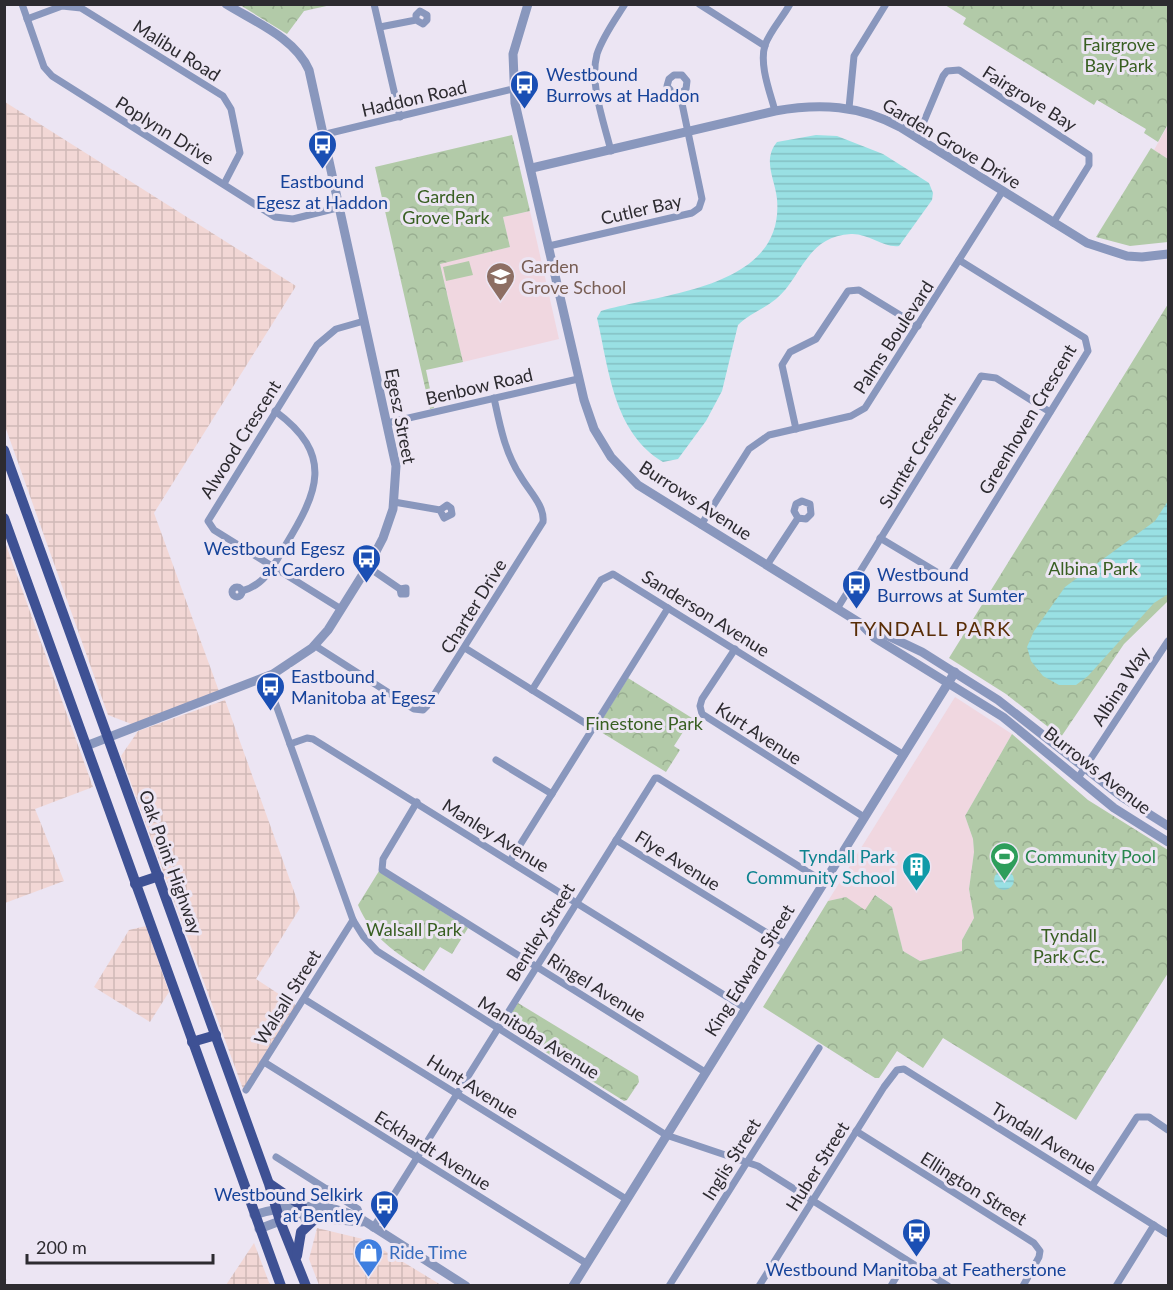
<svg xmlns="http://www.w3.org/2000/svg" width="1173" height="1290" font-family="Lato,sans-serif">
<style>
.industrial{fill:url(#industrial-grid)}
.education{fill:#f0d7e0}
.green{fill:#b2caa8}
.park{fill:url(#park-crowns)}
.water{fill:url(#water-rules)}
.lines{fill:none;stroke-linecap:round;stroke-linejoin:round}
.minor{stroke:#8997bd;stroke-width:7}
.tertiary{stroke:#8997bd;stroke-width:9}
.primary{stroke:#3e5194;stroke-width:10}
.rail{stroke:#736f77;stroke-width:1.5;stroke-dasharray:3 6;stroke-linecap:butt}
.labels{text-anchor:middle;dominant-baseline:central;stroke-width:6;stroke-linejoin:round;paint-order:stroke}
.park-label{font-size:18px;fill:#385f22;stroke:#ece5f3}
.street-label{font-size:18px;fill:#2d2b30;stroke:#ece5f3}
.transit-label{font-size:18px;fill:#164399;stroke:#ece5f3;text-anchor:start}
.education-label{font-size:18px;fill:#785e54;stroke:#ece5f3;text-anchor:start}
.culture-label{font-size:18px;fill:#0d838f;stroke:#ece5f3;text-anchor:end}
.leisure-label{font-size:18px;fill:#27864d;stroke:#ece5f3;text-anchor:start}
.shop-label{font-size:18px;fill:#366cbe;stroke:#ece5f3;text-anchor:start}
.neighbourhood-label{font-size:20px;letter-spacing:1.5px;fill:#592d06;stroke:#ece5f3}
</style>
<defs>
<pattern id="industrial-grid" width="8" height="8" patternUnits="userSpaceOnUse" patternTransform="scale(1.5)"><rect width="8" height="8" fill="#f2d7d5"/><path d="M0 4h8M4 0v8" fill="none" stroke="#d0b9b7"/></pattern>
<pattern id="park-crowns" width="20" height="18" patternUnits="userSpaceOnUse" patternTransform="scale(1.5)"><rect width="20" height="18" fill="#b2caa8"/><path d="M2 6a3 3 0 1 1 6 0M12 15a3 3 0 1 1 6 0" fill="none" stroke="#99ae91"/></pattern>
<pattern id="water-rules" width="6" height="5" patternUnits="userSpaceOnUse" patternTransform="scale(1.5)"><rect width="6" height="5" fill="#99e0e3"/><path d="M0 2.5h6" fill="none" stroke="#84c0c3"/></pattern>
</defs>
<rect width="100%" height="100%" fill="#ece5f3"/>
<g class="industrial">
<path d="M5 102 296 286 154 513 220 694 134 725 108 715 5 426Z"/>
<path d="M5 542 93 787 35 809 64 881 5 903Z"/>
<path d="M225 700 300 908 256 979 297 1006 243 1089 121 756 138 731Z"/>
<path d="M146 926 169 992 150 1022 94 987 129 930Z"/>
<path d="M317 1228 367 1240 441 1285H319L309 1259Z"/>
<path d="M254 1243 270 1285H226Z"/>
</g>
<g class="education">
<path d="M1168 125V159L1154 150Z"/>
<path d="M530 211 559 339 463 362 440 263 510 247 503 217Z"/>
<path d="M955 697 1012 734 965 816 973 839 974 852 969 889 974 918 962 940V951L920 961 903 951 892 907 876 895 865 911 846 897 828 901Z"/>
</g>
<path class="green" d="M469 261 473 275 446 281 443 267Z"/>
<g class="park">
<path d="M240 5H331L304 11 287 34Z"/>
<path d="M945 5H1168V124L1158 142 1144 133 1146 129 1097 100 1094 105 963 24 966 18Z"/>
<path d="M512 135 530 211 503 217 510 247 440 264 463 362 426 370 434 408 430 409 375 167Z"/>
<path d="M1151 148 1168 159V242L1130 246 1096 237Z"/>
<path d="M1168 304V601L1124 644 1061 737 1006 694 949 658Z"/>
<path d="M628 678 692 718 674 746 680 750 666 772 596 729Z"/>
<path d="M1012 734 1088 800 1168 850V973L1076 1120 943 1038 923 1068 897 1051 879 1078H875L763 1007 828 901 846 897 865 910 875 895 892 907 903 951 920 961 962 951V940L974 918 969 889 974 852 973 839 965 816Z"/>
<path d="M379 871 468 928 452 954 440 947 424 971C395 952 372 938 358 905Z"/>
<path d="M518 1003 638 1076 639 1082 627 1100 624 1101 507 1028 506 1021Z"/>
</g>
<g class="water">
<path d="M816 135 837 136 883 154 929 183 933 193 932 200 899 246C883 248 868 233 851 234 806 236 801 279 776 299 764 309 749 314 738 325L722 391 706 421 678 459 663 462C613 432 609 369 597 318L601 311C662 293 785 289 777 199 775 179 762 160 777 142Z"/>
<path d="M1168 501V594L1154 603 1088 676 1076 685H1059L1043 676 1031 661 1027 647 1034 631 1065 587 1155 521Z"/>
<circle cx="1004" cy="880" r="10"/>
</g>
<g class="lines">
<g class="minor">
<path d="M22 4 44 67 52 76 275 217 293 219 337 208"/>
<path d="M374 4 400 117"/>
<path d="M699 4 765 46"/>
<path d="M27 19 62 6 81 8 223 96 231 109 240 153 224 184"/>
<path d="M380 27 416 20 423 24 427 20V15L420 11 416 15V20"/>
<path d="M849 108 854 56 886 4"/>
<path d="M775 111C770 92 759 65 765 45 770 31 783 17 790 4"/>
<path d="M322 135 513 89"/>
<path d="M917 138 943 76 947 71 959 70 1089 155V165L1053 223"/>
<path d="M611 151C604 122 589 84 597 54 603 36 615 20 625 4"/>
<path d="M549 246 692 213 699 208 702 199 680 94 673 93 667 86 669 79 674 75H682L687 81 686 89 680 94"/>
<path d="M387 423 578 379"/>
<path d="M796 429 782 365 790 352 816 339 848 291 859 290 918 326"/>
<path d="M394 502 440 510 447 505 451 508 452 514 444 518 440 510"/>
<path d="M701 525 749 449 769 435 851 416 865 408 1002 192"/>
<path d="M880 538 940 574 951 573 1088 351 1085 338 959 260"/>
<path d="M767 565 798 518 794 511 796 504 802 501 810 504 811 514 806 519 798 518"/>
<path d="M368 567 400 589 401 594H406V588L400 589"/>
<circle cx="237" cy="592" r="5"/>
<path d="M242 591C265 585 274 565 285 546 318 492 335 455 275 411"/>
<path d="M341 609 214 530 208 521 317 345 336 329 364 321"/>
<path d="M837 609 981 376 996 378 1050 412"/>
<path d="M314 645 414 709 423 710 427 706 543 522C545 506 529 491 521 477 505 453 500 426 494 398"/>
<path d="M465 648 593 728"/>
<path d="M735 649 702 699 700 706 702 714 864 817"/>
<path d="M266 677 353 920 363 936 377 951 666 1135 758 1166 948 1286"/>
<path d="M532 690 601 580 613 574 904 755"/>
<path d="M290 744 307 738 313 739 745 1008"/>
<path d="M496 760 552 794"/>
<path d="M1078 778 1168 641"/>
<path d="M417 802 383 859 382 870 705 1072"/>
<path d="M616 840 785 944"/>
<path d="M510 861 668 608"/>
<path d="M304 999 626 1199"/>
<path d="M264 1062 586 1263"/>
<path d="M246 1090 353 920"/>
<path d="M856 1131 1034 1243 1040 1251 1039 1257 1023 1286"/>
<path d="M276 1157 358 1209 362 1219"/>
<path d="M1092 1186 1137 1117H1149L1168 1130"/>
<path d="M373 1228 655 778H658L824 882"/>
<path d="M669 1286 819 1048"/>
<path d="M759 1286 884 1087 897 1070 904 1069 1168 1234"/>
<path d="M891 1286 906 1260"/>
<path d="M1116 1286 1154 1225"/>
</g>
<g class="tertiary">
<path d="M528 4 513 54 515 103 584 400 594 429 611 457 638 485 860 623 875 638 1003 717 1114 808 1168 842"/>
<path d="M532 168 775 111C820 103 859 105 900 127L1087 243 1127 256 1142 257 1168 254"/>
<path d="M865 625 922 652 998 700 1122 797 1168 826"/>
<path d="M86 746 273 674 312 648 328 630 370 563 383 538 393 509 396 466 309 70C295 38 255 22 226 4"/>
<path d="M322 1206 330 1201 328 1190"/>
<path d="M254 1215C290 1204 323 1202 358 1217L466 1286"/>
<path d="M259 1229 280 1221 304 1217 362 1222"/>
<path d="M573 1286 955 672"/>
</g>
<g class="primary">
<path d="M4 450 269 1184 280 1221 306 1286"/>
<path d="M4 518 281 1286"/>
<path d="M135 884 159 876"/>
<path d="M192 1042 216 1035"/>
<path d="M270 1184 302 1206"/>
<path d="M297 1256 301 1232 318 1216"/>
</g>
<path class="rail" d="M4 1278 10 1286"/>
</g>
<defs>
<symbol id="bus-pin" viewBox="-11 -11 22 30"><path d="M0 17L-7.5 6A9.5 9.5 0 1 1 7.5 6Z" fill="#1a4fb4" stroke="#ece5f3"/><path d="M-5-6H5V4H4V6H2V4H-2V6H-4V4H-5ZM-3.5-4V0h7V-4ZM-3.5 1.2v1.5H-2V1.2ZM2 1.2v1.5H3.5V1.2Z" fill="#fff"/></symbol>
<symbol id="school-pin" viewBox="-11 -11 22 30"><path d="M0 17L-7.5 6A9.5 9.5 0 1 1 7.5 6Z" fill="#8d6e63" stroke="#ece5f3"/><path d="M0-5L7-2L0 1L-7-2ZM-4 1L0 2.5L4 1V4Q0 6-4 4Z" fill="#fff"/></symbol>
<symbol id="stadium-pin" viewBox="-11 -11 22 30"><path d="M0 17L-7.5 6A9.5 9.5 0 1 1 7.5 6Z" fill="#2e9e5b" stroke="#ece5f3"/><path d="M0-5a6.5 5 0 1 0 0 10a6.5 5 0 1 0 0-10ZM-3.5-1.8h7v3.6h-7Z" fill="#fff"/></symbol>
<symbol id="building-pin" viewBox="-11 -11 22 30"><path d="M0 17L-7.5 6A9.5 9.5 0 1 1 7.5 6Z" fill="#0f9aa8" stroke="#ece5f3"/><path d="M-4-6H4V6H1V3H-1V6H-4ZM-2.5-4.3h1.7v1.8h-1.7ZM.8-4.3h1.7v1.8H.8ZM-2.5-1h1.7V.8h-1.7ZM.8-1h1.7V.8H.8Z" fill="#fff"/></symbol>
<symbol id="shop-pin" viewBox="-11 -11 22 30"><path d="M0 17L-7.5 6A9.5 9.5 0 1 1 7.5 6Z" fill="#3f7fe0" stroke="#ece5f3"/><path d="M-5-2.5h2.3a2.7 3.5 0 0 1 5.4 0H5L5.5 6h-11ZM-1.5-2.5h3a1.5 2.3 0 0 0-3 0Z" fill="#fff"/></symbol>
</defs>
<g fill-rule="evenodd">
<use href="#bus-pin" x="508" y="68" width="33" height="45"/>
<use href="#bus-pin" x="306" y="128" width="33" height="45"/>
<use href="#school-pin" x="484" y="260" width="33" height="45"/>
<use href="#bus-pin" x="350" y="542" width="33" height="45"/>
<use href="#bus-pin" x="840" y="568" width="33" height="45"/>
<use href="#bus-pin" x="254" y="670" width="33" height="45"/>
<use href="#stadium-pin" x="988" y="840" width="33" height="45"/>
<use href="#building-pin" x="900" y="850" width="33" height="45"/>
<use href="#bus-pin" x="368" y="1188" width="33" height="45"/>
<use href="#bus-pin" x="900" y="1216" width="33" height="45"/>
<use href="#shop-pin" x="352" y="1236" width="33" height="45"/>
</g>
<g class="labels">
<g class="park-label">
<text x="1119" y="44">Fairgrove<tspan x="1119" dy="21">Bay Park</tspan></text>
<text x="446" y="196">Garden<tspan x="446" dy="21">Grove Park</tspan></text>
<text x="1093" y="568">Albina Park</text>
<text x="644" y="723">Finestone Park</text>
<text x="414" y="929">Walsall Park</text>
<text x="1069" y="935">Tyndall<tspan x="1069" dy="21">Park C.C.</tspan></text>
</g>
<g class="street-label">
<text transform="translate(177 50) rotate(32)">Malibu Road</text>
<text transform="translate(414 98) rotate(-13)">Haddon Road</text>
<text transform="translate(1030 98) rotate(32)">Fairgrove Bay</text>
<text transform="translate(165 130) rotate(32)">Poplynn Drive</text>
<text transform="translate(952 143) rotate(31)">Garden Grove Drive</text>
<text transform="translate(641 209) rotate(-13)">Cutler Bay</text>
<text transform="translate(893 337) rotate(-57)">Palms Boulevard</text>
<text transform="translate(479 386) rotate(-13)">Benbow Road</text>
<text transform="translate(401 416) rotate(79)">Egesz Street</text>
<text transform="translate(1027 419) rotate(-59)">Greenhoven Crescent</text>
<text transform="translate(240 439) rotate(-58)">Alwood Crescent</text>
<text transform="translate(917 450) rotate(-59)">Sumter Crescent</text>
<text transform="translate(696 500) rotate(33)">Burrows Avenue</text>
<text transform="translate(473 606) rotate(-58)">Charter Drive</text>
<text transform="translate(706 613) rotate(32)">Sanderson Avenue</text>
<text transform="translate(1120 686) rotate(-57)">Albina Way</text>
<text transform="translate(759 733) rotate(33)">Kurt Avenue</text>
<text transform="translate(1098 770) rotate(38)">Burrows Avenue</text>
<text transform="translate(496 835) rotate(32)">Manley Avenue</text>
<text transform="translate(678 860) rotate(32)">Flye Avenue</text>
<text transform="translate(171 862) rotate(70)">Oak Point Highway</text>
<text transform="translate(540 932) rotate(-58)">Bentley Street</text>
<text transform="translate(749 970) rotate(-58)">King Edward Street</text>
<text transform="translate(597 987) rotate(32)">Ringel Avenue</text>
<text transform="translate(287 997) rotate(-58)">Walsall Street</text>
<text transform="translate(539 1037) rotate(32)">Manitoba Avenue</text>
<text transform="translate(473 1086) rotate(32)">Hunt Avenue</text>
<text transform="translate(1044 1138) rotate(32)">Tyndall Avenue</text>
<text transform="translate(433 1150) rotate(32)">Eckhardt Avenue</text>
<text transform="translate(731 1159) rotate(-58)">Inglis Street</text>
<text transform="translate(817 1166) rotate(-58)">Huber Street</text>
<text transform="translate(974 1188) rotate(32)">Ellington Street</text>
</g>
<g class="transit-label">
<text x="546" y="74">Westbound<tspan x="546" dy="21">Burrows at Haddon</tspan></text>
<text x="322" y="181" text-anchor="middle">Eastbound<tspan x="322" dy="21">Egesz at Haddon</tspan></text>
<text x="345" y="548" text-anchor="end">Westbound Egesz<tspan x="345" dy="21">at Cardero</tspan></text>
<text x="877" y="574">Westbound<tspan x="877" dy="21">Burrows at Sumter</tspan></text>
<text x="291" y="676">Eastbound<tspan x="291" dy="21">Manitoba at Egesz</tspan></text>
<text x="363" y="1194" text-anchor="end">Westbound Selkirk<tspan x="363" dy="21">at Bentley</tspan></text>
<text x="916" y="1269" text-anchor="middle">Westbound Manitoba at Featherstone</text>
</g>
<g class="education-label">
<text x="521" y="266">Garden<tspan x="521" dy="21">Grove School</tspan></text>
</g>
<g class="culture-label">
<text x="895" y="856">Tyndall Park<tspan x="895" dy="21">Community School</tspan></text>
</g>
<g class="leisure-label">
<text x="1025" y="856">Community Pool</text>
</g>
<g class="shop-label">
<text x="389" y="1252">Ride Time</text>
</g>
<g class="neighbourhood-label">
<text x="931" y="628">TYNDALL PARK</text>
</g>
</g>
<rect width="1173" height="1290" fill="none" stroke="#2d2b30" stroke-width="12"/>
<path d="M27 1254v9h186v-9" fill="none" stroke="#2d2b30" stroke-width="3"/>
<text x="36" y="1254" font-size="18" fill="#2d2b30" stroke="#ece5f3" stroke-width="4.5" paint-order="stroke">200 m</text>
</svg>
